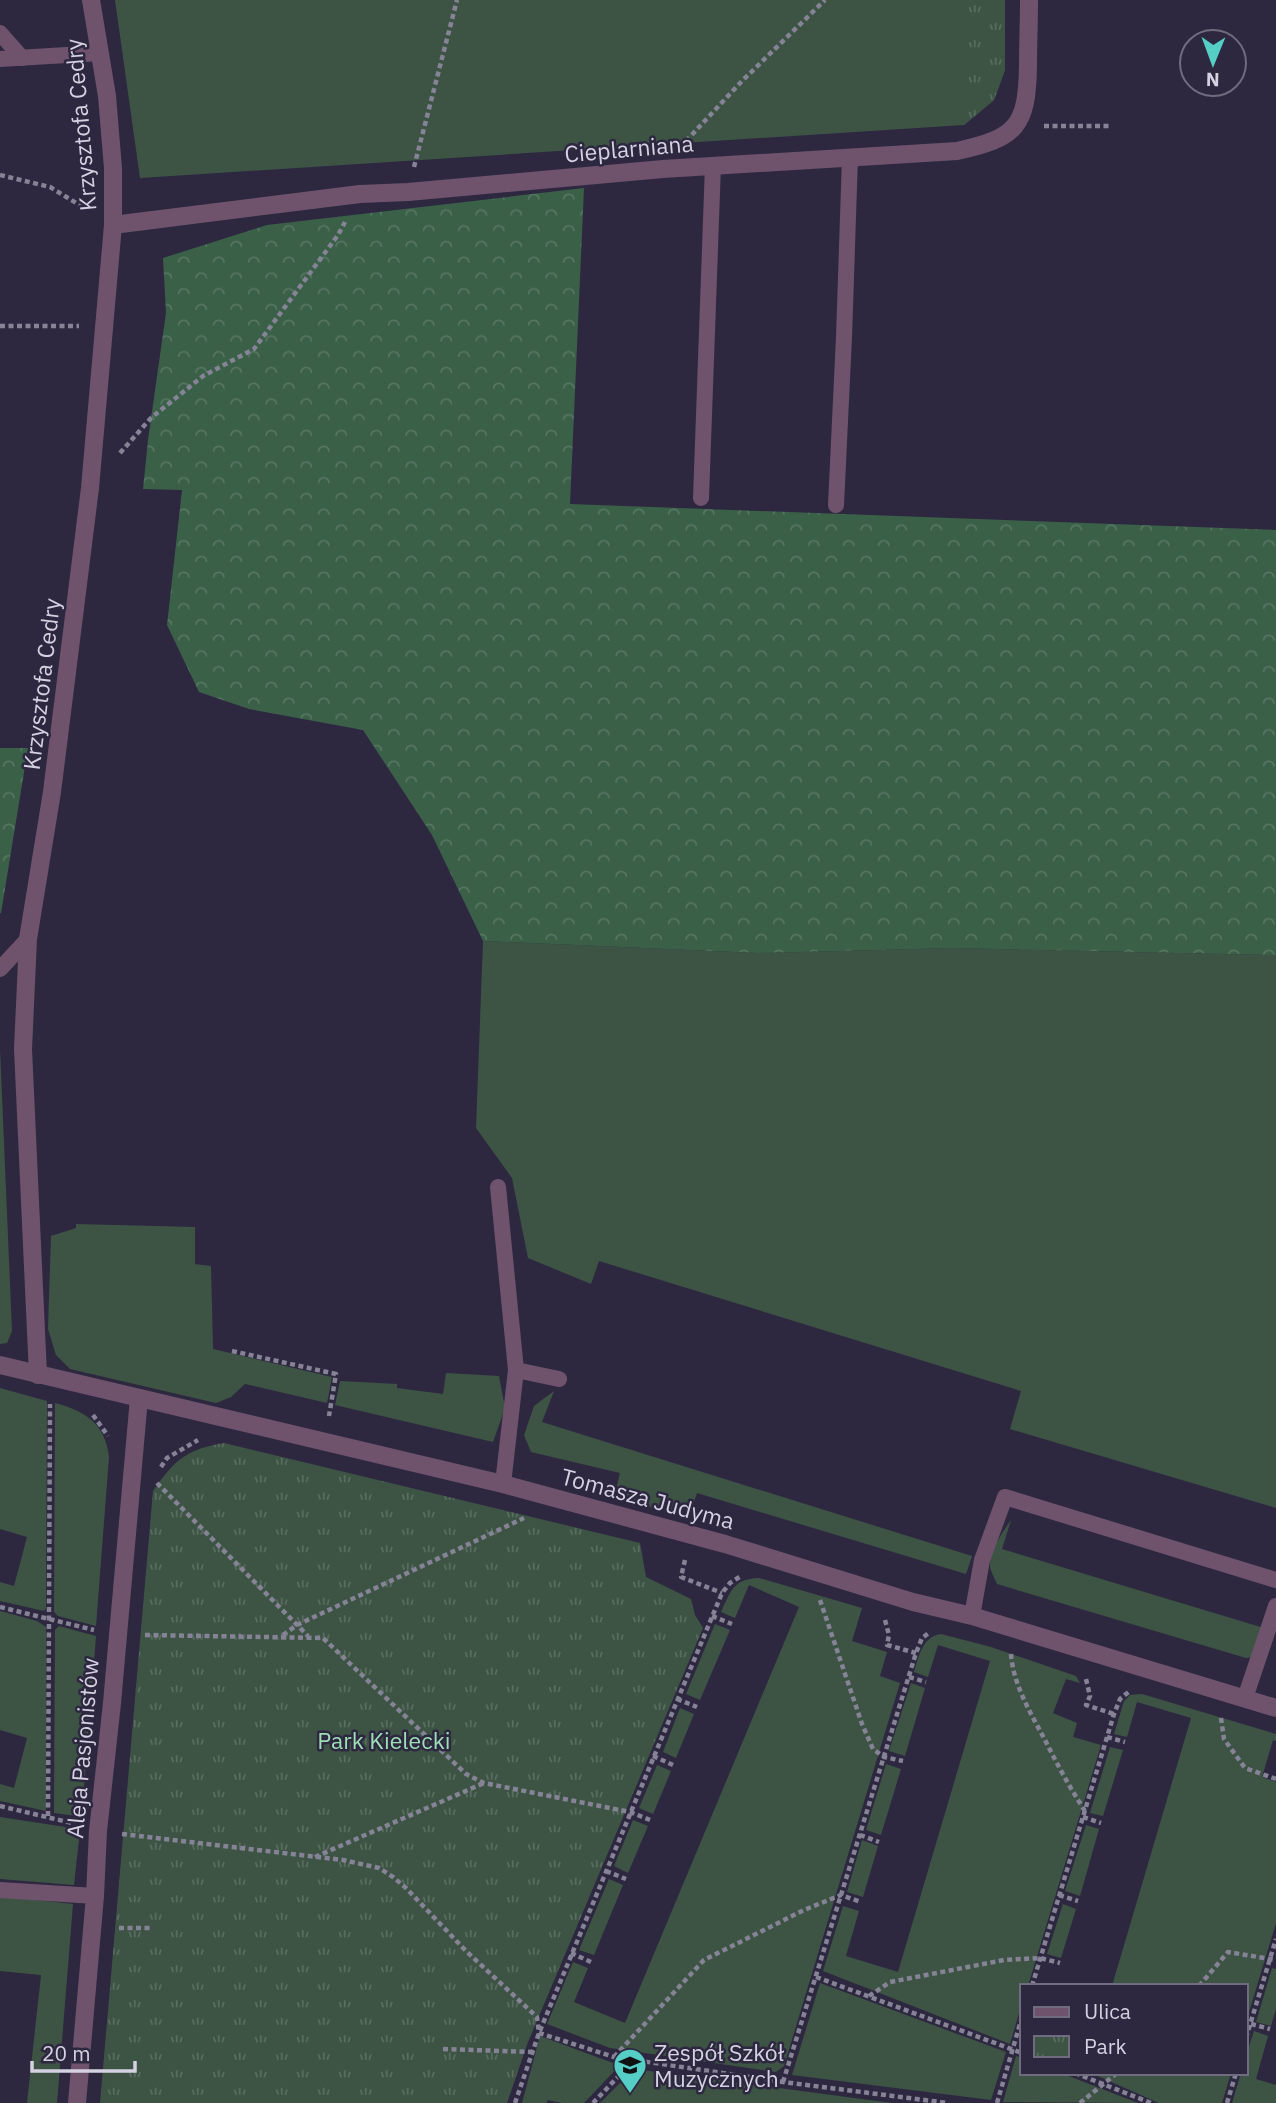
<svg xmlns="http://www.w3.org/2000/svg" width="1276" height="2103" font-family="'IBM Plex Sans',sans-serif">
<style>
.green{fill:#3d5445}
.forest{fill:url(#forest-crowns)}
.park{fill:url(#park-tufts)}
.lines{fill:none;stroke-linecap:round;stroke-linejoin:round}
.path{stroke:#868396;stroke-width:4.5;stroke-dasharray:5 3.5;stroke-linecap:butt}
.service{stroke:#6f536d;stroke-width:16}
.minor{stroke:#6f536d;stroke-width:18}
.labels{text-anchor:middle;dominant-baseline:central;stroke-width:5;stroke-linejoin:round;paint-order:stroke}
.street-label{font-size:23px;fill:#d4d1e1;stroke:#2d2840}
.park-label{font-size:23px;fill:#9ddfb4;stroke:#2d2840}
.poi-label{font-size:23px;fill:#d4d1e1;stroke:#2d2840;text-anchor:start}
</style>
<defs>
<pattern id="forest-crowns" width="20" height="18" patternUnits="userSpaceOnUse" patternTransform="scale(1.75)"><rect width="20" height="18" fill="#3a6048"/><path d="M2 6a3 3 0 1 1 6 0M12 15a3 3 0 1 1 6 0" fill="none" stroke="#567662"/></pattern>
<pattern id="park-tufts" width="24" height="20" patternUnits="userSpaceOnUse" patternTransform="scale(1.75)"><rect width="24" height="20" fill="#3d5445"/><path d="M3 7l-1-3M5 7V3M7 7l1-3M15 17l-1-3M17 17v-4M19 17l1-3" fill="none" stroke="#586c60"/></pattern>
</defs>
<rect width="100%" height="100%" fill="#2d2840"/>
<g class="green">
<path d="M115 0H1005V70L994 100 964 125 140 178Z"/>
<path d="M483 941 758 953 952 948 1276 955V1508L1010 1429 1021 1391 599 1261 591 1284 528 1258 512 1178 476 1128Z"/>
<path d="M0 1049 12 1331 7 1343 0 1344Z"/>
<path d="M76 1224 195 1227V1264L211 1266 213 1349 332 1377 327 1403 245 1384 231 1397 216 1403 70 1369 56 1355 48 1329 51 1236 76 1228Z"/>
<path d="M446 1373 499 1376 505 1408 493 1442 335 1405 340 1381 397 1384V1388L443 1394Z"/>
<path d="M0 1388 47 1401 46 1608 44 1611 0 1601V1582L14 1586 27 1537 0 1529Z"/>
<path d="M554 1391 542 1422 972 1556 966 1574 697 1493 693 1505 675 1513 614 1498 620 1473 531 1452 524 1435 534 1406Z"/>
<path d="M55 1403C86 1411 105 1424 109 1457L96 1626 58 1616 54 1612Z"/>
<path d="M1011 1520 1002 1549 1264 1628 1253 1657 1246 1658 997 1584C995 1579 991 1572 990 1567 989 1551 1002 1533 1011 1520Z"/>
<path d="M759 1578 862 1608 852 1641 887 1652 880 1676 900 1683 784 2066 776 2072 610 2048 547 2024 573 1962 588 1968 574 2002 625 2023 799 1607 749 1585 735 1618 721 1612C731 1591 733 1579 759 1578Z"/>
<path d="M0 1611 37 1621 46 1627V1811L0 1801V1784L14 1788 27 1738 0 1730Z"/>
<path d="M715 1624 730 1630 700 1700 686 1694Z"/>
<path d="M59 1626 96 1636 82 1812 76 1816 54 1813 55 1630Z"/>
<path d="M941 1634 991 1647 1076 1676 1080 1683 1066 1679 1053 1713 1077 1723 1073 1737 1101 1745 1028 1986H1022V2003L1010 2044 823 1971 843 1906 859 1911 846 1956 898 1972 990 1661 938 1645 928 1677 914 1672C919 1656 922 1637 941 1634Z"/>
<path d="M911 1683 925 1688 905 1756 889 1751Z"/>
<path d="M1142 1694 1276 1734V1741L1273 1740 1262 1777 1276 1782V1923L1246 2022V1986H1112L1191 1718 1137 1702 1127 1737 1114 1734 1124 1701 1130 1695Z"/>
<path d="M680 1708 694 1714 676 1758 663 1752Z"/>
<path d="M1110 1747 1123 1750 1103 1816 1090 1813Z"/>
<path d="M886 1764 901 1769 881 1835 866 1830Z"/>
<path d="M657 1765 671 1771 653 1814 639 1808Z"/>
<path d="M0 1817 72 1828 79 1839 74 1885 0 1879Z"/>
<path d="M633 1820 648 1826 628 1873 614 1866Z"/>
<path d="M1086 1825 1099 1829 1080 1896 1065 1891Z"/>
<path d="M862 1840 878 1846 863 1897 847 1892Z"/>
<path d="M609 1879 623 1885 594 1955 579 1950Z"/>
<path d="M0 1896 73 1904 57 2103H27L41 1975 0 1971Z"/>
<path d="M1063 1904 1076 1909 1061 1958 1047 1954Z"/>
<path d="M1272 1968 1276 1969V2009L1271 2026 1256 2022Z"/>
<path d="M820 1983 1006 2052 991 2100 792 2075Z"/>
<path d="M1254 2031 1268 2036 1256 2079 1276 2085V2103H1232L1241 2073H1246V2056Z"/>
<path d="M540 2036 613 2063H622L584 2103H562L548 2100 546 2103H522Z"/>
<path d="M1016 2056 1022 2058V2073H1061L1138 2103 1003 2102Z"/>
<path d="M634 2069 892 2103H600Z"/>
<path d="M1091 2073H1231L1222 2103H1159Z"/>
</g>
<g class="forest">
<path d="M584 188 570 504 1276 530V955L952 948 758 953 483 941 432 835 363 730 249 709 199 692 167 625 182 490 143 489 148 440 166 313 163 258 267 225Z"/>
<path d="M0 748H28L1 913H0Z"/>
</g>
<g class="park">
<path d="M968 0H1005V70L994 100 964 125Z"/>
<path d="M224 1443 640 1543 646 1577 691 1599 695 1615 703 1628 528 2042 507 2103H100L153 1491C175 1460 185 1450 224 1443Z"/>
</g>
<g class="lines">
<g class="path">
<path d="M1044 126H1109"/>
<path d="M686 141 742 81 825 0"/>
<path d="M414 167 457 0"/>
<path d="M0 175 50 187 86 209"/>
<path d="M0 326H79"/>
<path d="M120 453 151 418 203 376 254 349 338 235 345 222"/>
<path d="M232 1351 336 1374 329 1416"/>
<path d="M93 1415 108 1436"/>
<path d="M161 1467 167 1458 198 1440"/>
<path d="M157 1483 308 1636"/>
<path d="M685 1560 681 1577 722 1593"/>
<path d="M820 1600 862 1724 873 1749 884 1757 903 1761"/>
<path d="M0 1607 94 1630"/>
<path d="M712 1616 732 1624"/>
<path d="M885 1620 889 1635 887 1645 916 1653"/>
<path d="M145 1635 323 1638 466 1774 484 1783 630 1812 650 1820"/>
<path d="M283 1635 297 1625 524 1518"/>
<path d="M1011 1654C1013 1684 1031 1714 1045 1740 1057 1764 1070 1788 1085 1811"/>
<path d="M909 1677 926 1682"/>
<path d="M1086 1679 1090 1696 1086 1705 1114 1714"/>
<path d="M677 1699 697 1707"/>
<path d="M1221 1718 1224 1739 1245 1768 1276 1779"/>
<path d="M1107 1737 1125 1742"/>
<path d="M653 1756 673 1765"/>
<path d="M0 1806 72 1823"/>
<path d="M48 1816 50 1404"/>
<path d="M1083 1817 1101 1823"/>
<path d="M122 1834 343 1860 379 1868 393 1877 406 1888 466 1951 537 2017 539 2033 614 2057 783 2082 948 2103"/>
<path d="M860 1835 879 1842"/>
<path d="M315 1857 484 1783"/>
<path d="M606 1871 626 1879"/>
<path d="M1059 1895 1078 1901"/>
<path d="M119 1928H152"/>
<path d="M571 1953 591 1962"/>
<path d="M816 1977 1022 2053"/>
<path d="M1032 1986 1114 1714 1120 1699 1131 1690"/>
<path d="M1199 1986 1228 1952 1276 1960"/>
<path d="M869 1996 890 1982 1004 1960 1040 1958 1060 1963"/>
<path d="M1251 2024 1270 2029"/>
<path d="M1246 2038 1276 1939"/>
<path d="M443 2049 532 2052"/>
<path d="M614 2057 704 1960 804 1910 841 1895 861 1902"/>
<path d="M1075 2073 1151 2103"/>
<path d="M783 2082 916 1653 922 1638 930 1632"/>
<path d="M515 2103 539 2033 722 1593 730 1583 741 1576"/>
<path d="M593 2103 634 2060"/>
<path d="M997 2103 1022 2017"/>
<path d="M1080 2103 1117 2073"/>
<path d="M1227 2103 1236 2073"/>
</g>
<g class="service">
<path d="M0 33 22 58"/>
<path d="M0 59 100 53"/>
<path d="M701 498 713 165"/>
<path d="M836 505 844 337 850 157"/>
<path d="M0 969 28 939"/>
<path d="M498 1187 516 1370 503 1484"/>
<path d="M516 1370 559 1379"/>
<path d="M972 1616 982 1560 1005 1497 1276 1580"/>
<path d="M1245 1698 1276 1606"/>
<path d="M0 1890 95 1896"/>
</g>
<g class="minor">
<path d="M113 225 360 194 408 192 663 169 957 151C1017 138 1027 126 1028 66 1028 44 1029 22 1029 0"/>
<path d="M0 1365 503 1484 725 1544 913 1602 972 1616 1276 1708"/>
<path d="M38 1375 23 1049 28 939 52 792 90 488 113 225V168L107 96 91 0"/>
<path d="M77 2103 95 1896 98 1831 112 1703 139 1398"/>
</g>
</g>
<defs>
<symbol id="school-pin" viewBox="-11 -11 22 30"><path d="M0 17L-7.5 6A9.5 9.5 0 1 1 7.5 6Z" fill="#55cec6" stroke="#2d2840"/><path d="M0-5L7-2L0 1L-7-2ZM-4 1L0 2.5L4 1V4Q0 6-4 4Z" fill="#111"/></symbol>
</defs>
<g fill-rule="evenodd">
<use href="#school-pin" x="611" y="2046" width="38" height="52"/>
</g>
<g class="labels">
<g class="street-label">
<text transform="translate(80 125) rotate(-95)">Krzysztofa Cedry</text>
<text transform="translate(629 148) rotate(-5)">Cieplarniana</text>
<text transform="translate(41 684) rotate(-83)">Krzysztofa Cedry</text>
<text transform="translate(648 1498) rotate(15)">Tomasza Judyma</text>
<text transform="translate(82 1748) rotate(-85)">Aleja Pasjonistów</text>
</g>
<g class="park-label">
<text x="384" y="1740">Park Kielecki</text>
</g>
<g class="poi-label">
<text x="654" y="2052">Zespół Szkół<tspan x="654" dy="26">Muzycznych</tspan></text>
</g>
</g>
<rect x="1020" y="1984" width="228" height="91" fill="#2d2840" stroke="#706c80" stroke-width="2"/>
<rect x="1034" y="2007" width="35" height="10" fill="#6f536d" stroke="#706c80" stroke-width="2"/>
<text x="1084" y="2019" font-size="21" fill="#d4d1e1">Ulica</text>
<rect x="1034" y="2036" width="35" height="21" fill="url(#park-tufts)" stroke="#706c80" stroke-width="2"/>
<text x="1084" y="2054" font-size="21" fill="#d4d1e1">Park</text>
<g transform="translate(1213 63) rotate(181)"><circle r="33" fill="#2d2840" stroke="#706c80" stroke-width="2"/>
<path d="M0-5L12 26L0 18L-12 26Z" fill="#55cec6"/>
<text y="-10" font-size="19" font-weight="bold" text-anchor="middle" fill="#d4d1e1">N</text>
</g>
<path d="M32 2061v10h103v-10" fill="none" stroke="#d4d1e1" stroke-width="3.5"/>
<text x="42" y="2061" font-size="21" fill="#d4d1e1" stroke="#2d2840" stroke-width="5" paint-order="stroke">20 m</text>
</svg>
